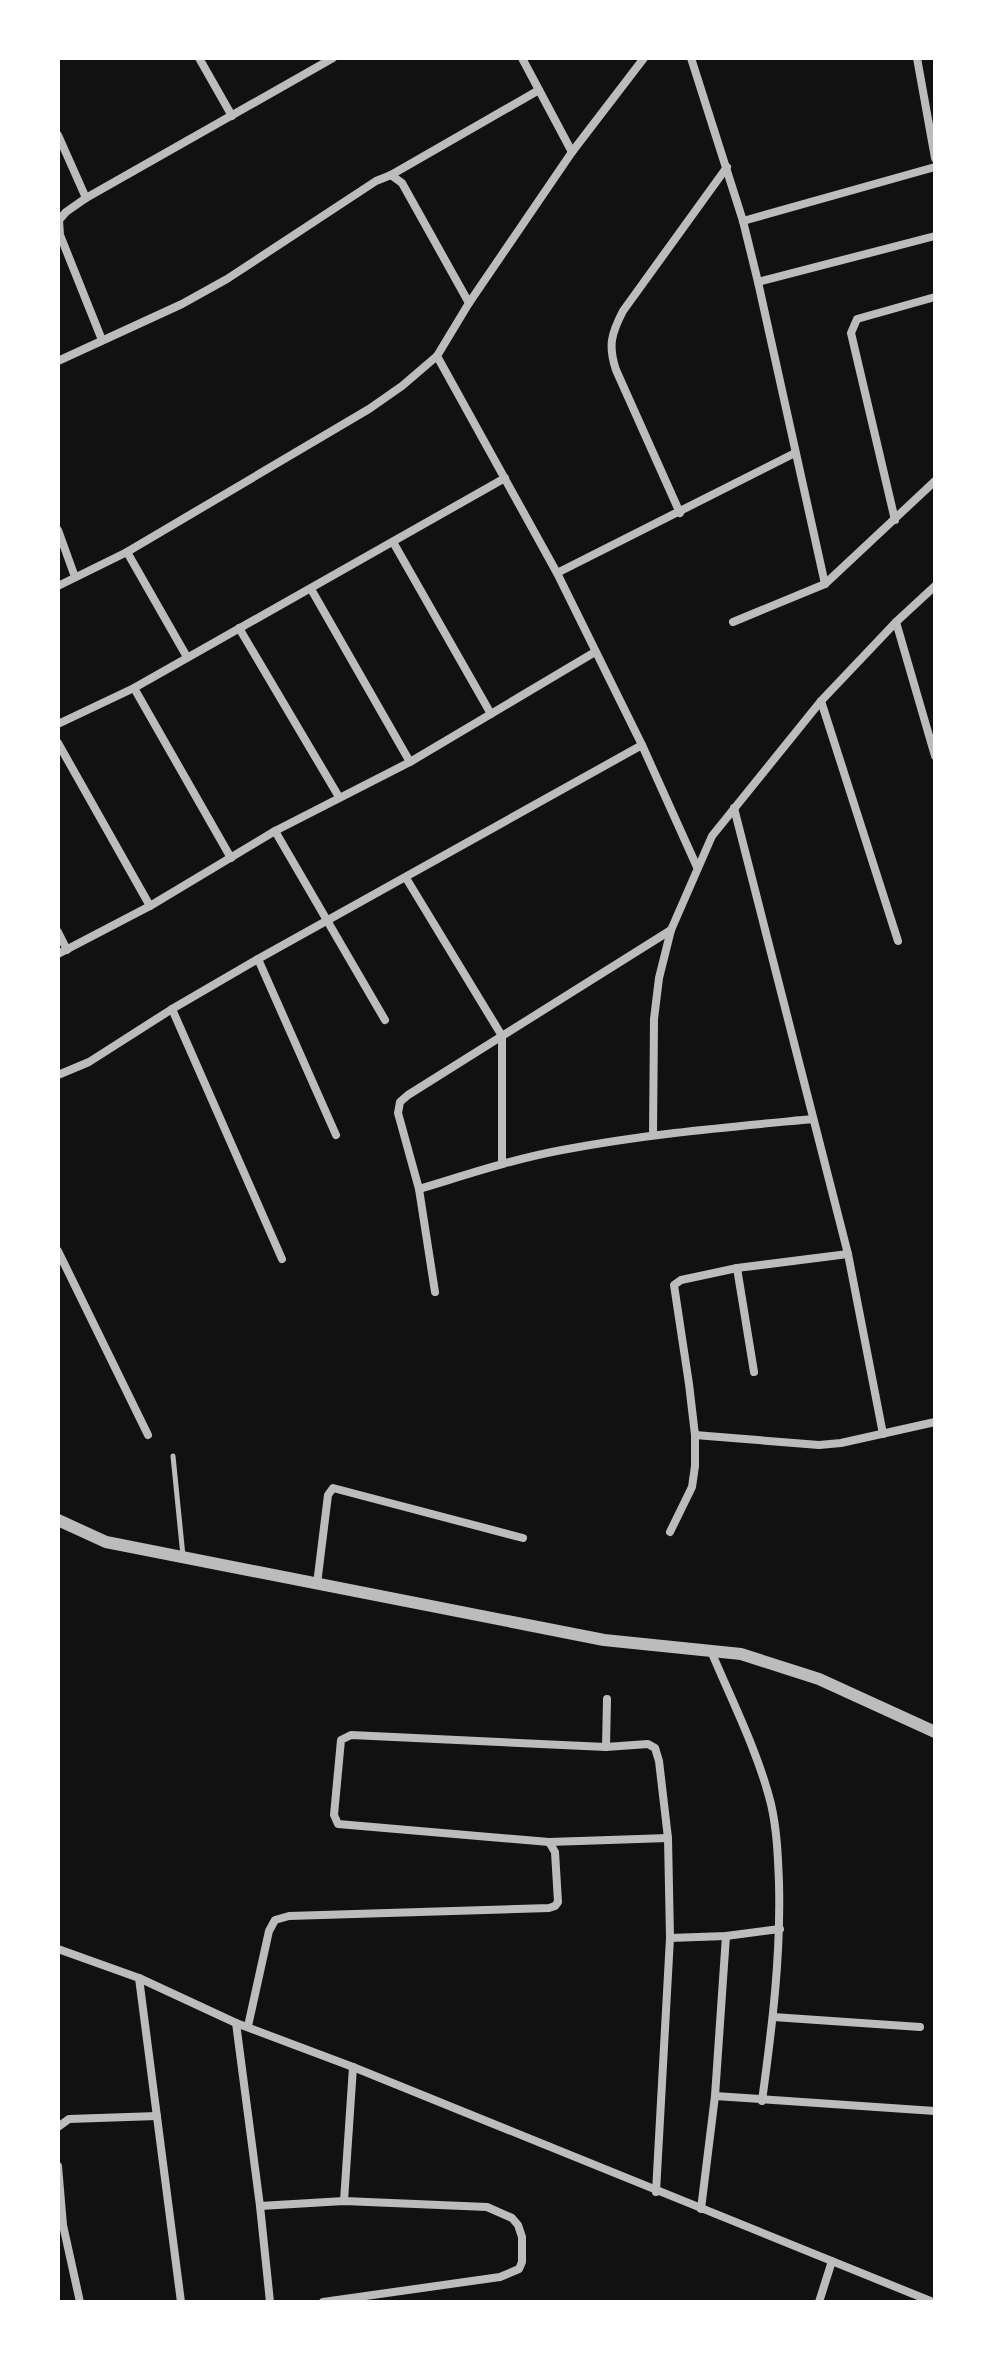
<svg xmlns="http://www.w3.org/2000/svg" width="993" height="2360" font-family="'IBM Plex Sans',sans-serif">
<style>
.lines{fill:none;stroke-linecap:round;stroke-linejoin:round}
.service{stroke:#bcbcbc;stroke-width:5}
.minor{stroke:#bcbcbc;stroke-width:8}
.tertiary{stroke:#bcbcbc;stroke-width:12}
</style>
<rect width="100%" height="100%" fill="#111"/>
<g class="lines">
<path class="service" d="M173 1456 183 1556"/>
<g class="minor">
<path d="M199 58 232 116"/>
<path d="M522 58 572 152"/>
<path d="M691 58 743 221 758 282 825 584"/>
<path d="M917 58 935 158"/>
<path d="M58 135 86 198"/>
<path d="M391 175 539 90"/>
<path d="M743 221 935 167"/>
<path d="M758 282 935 236"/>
<path d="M102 340 60 235 59 220 66 212 86 198 333 58"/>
<path d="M437 356 557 573 642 745 697 867"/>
<path d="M58 361 182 304 227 279 376 181 391 175 402 183 469 303"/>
<path d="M680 513 616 370C608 346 611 334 623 311L727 167"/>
<path d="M895 520 851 333 857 319 935 297"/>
<path d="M58 530 75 577"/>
<path d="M393 542 491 714"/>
<path d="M127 552 187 657"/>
<path d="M557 573 795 453"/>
<path d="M58 586 127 552 369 409 402 386 437 356 469 303 572 152 644 58"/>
<path d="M311 589 410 762"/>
<path d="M733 622 825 584 935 481"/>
<path d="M896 622 935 756"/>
<path d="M239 628 339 797"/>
<path d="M134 688 231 858"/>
<path d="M821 701 898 941"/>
<path d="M58 724 134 688 505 478"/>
<path d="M58 743 150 906"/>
<path d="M734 808 848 1254 883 1434"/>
<path d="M275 831 385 1020"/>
<path d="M406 878 502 1036V1164"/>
<path d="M58 932 67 950"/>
<path d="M58 954 150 906 275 831 410 762 595 652"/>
<path d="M258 959 336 1135"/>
<path d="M172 1009 282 1259"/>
<path d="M58 1075 89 1062 172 1009 258 959 642 745"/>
<path d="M653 1135 654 1019 659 978 671 930 712 836 821 701 896 622 935 586"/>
<path d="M419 1189C466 1175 513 1159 562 1150 645 1134 729 1127 813 1119"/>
<path d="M58 1251 148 1435"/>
<path d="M737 1268 754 1372"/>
<path d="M435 1292 419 1189 398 1113 400 1102 408 1095 671 930"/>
<path d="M695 1435 819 1445 841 1443 935 1422"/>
<path d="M670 1532 692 1487 695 1466V1435L689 1384 674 1285 681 1280 737 1268 848 1254"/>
<path d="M317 1584 328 1495 333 1488 523 1538"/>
<path d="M711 1651C732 1701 758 1752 771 1804 777 1830 778 1857 779 1883 781 1956 772 2028 762 2101"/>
<path d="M606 1747 607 1699"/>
<path d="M549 1842 668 1838"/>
<path d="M670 1938 726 1936 780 1929"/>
<path d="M58 1949 139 1978 236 2023 353 2067 933 2302"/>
<path d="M139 1978 181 2302"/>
<path d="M773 2017 920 2027"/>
<path d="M236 2023 260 2206 270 2302"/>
<path d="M248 2026 269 1931 275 1920 289 1916 549 1908 555 1906 558 1902 555 1852 549 1842 338 1824 334 1815 341 1740 351 1735 606 1747 648 1744 655 1748 659 1761 668 1838 670 1938 656 2192"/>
<path d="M715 2096 935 2111"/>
<path d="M58 2127 69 2119 157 2116"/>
<path d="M58 2166 63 2225 80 2302"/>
<path d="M344 2201 353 2067"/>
<path d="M260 2206 344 2201 487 2207 512 2218 518 2225 522 2237V2262L519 2269 500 2277 323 2302"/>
<path d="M701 2209 715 2096 726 1936"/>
<path d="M819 2302 832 2261"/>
</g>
<path class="tertiary" d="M58 1520 106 1542 604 1640 741 1654 819 1679 935 1732"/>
</g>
<rect width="993" height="2360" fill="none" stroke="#ffffff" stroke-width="120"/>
</svg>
